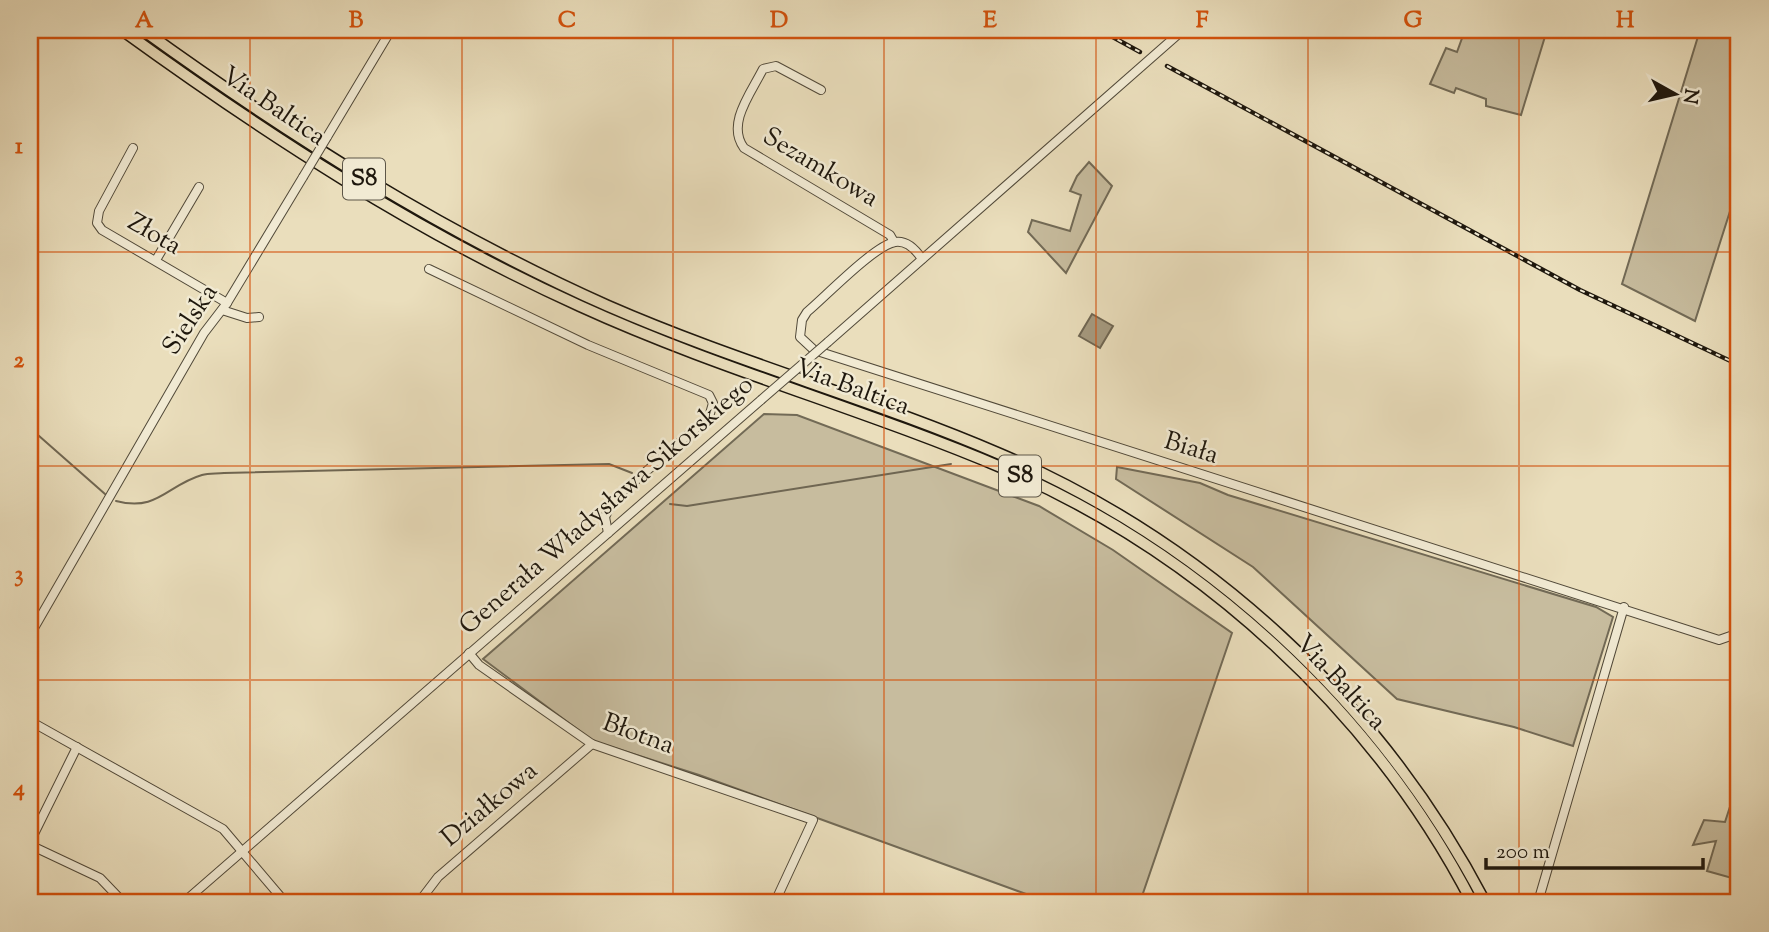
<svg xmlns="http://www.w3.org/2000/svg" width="1769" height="932" font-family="'Sorts Mill Goudy',serif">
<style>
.green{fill:#c7bc9e;stroke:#726a56;stroke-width:2}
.water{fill:#a59a80;stroke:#6f6652;stroke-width:2}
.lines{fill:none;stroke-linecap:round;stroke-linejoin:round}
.stream{stroke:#6f6652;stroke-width:2}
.minor-casing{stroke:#514939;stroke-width:10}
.highway-casing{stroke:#1e170d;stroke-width:13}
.minor{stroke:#f1ead3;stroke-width:8}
.highway{stroke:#eadebc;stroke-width:10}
.rail-casing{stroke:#1e170d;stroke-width:4.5}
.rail{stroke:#f1ead3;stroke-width:2;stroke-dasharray:5;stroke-linecap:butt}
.minor-bridge-casing{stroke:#514939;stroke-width:10;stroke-linecap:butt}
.minor-bridge{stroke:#f1ead3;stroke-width:8}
.grid{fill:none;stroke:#d4520c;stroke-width:2;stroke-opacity:0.55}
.labels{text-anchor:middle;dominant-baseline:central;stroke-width:5;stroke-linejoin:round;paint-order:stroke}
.shield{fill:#f1ead3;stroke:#5d5648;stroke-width:2}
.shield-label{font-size:24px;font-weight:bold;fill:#1e170d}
.street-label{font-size:26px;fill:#1e170d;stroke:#f1ead3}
.neatline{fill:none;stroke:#d4520c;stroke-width:2.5}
.grid-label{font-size:23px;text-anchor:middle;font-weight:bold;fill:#d4520c}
</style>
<rect width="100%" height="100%" fill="#eadebc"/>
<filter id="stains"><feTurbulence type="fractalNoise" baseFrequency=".00286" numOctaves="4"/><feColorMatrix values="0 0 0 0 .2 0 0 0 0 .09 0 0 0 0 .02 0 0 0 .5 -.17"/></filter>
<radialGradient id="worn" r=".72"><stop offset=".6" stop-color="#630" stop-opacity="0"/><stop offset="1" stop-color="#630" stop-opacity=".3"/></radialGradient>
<g class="green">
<path d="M1465 30H1547L1521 115 1486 106V99L1456 88 1454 93 1430 84 1446 48 1457 52Z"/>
<path d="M1700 30H1739V183L1695 321 1622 284Z"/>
<path d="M1089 162 1112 186 1066 273 1028 232 1032 220 1070 231 1081 195 1070 191 1077 176Z"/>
<path d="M764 414 797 415 1039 506 1113 550 1232 633 1140 902H1048L699 775 593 741 483 659Z"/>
<path d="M1117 467 1200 483 1228 495 1596 607 1613 617 1573 746 1514 727 1397 699 1253 567 1116 479Z"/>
<path d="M1739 779V880L1707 871 1716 841 1693 845 1704 820 1725 822Z"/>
</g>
<path class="water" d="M1092 314 1113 326 1100 348 1079 336Z"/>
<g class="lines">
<g class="stream">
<path d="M30 428 105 494"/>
<path d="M116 501C158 512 167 485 202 475 209 473 217 474 224 473L609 464 632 473"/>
<path d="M670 504 687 506 951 464"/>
</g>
<defs>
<g id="minor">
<path d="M821 90 776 66 763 69C751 93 726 124 744 148L890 235 894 242"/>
<path d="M327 137 391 30"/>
<path d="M133 148 99 211 97 223 102 230 227 303"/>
<path d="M922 259C916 250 907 240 895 242 875 245 825 297 807 312L802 320 800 337 814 350 1719 640 1739 633"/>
<path d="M156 260 199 187"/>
<path d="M429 269 588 345 709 395 713 403 709 417 613 500 605 517 608 533"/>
<path d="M222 310 247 318 259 317"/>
<path d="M828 342 1183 30"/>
<path d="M30 635 204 333 227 303 303 177"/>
<path d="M469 653 479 665 592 744 813 820 775 902"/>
<path d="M30 721 223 829 285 902"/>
<path d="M30 842 77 747"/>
<path d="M30 845 100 878 123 902"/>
<path d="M184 902 761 400"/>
<path d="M419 902 438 877 592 744"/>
<path d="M1538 902 1624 607"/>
</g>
<g id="highway">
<path d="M122 30C267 135 416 232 580 306 718 369 864 409 1003 468 1201 553 1373 711 1472 902"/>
<path d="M143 30C290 136 442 232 608 306 736 362 872 399 1000 454 1208 543 1380 702 1485 902"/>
</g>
</defs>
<use href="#minor" class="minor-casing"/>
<use href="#highway" class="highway-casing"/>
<use href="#minor" class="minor"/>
<use href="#highway" class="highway"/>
<defs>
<g id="rail">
<path d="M1100 30 1140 52"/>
<path d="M1167 66 1580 290 1739 365"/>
</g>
</defs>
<use href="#rail" class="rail-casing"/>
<use href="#rail" class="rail"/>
<defs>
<g id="minor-bridge">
<path d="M303 177 327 137"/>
<path d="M761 400 828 342"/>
</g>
</defs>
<use href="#minor-bridge" class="minor-bridge-casing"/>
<use href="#minor-bridge" class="minor-bridge"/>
</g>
<path class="grid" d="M250 30V902M462 30V902M673 30V902M884 30V902M1096 30V902M1308 30V902M1519 30V902M30 252H1739M30 466H1739M30 680H1739"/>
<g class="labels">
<g class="shield">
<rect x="343" y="158.5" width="42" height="41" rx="5"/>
<rect x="999" y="455.5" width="42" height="41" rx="5"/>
</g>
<g class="shield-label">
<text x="364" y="179">S8</text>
<text x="1020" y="476">S8</text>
</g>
<g class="street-label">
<text transform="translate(273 107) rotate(34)">Via Baltica</text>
<text transform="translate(820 168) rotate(31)">Sezamkowa</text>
<text transform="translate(154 235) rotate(30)">Złota</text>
<text transform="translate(191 320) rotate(-57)">Sielska</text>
<text transform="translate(852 388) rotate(20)">Via Baltica</text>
<text transform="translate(1191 449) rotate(17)">Biała</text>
<text transform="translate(607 506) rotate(-41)">Generała Władysława Sikorskiego</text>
<text transform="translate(1340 683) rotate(47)">Via Baltica</text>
<text transform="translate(638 735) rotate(20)">Błotna</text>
<text transform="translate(490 805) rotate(-40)">Działkowa</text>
</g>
</g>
<rect width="1769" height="932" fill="none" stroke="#eadebc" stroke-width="77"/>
<g transform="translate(1675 94) rotate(98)" stroke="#f1ead3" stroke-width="5" paint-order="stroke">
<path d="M0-5L12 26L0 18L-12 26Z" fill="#1e170d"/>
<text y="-10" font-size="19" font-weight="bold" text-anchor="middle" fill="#1e170d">N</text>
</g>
<path d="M1486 858v10h217v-10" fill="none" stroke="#1e170d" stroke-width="3.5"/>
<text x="1496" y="858" font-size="21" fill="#1e170d" stroke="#f1ead3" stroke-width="5" paint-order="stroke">200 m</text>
<rect x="38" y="38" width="1692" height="856" class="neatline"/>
<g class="grid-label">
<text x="144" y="27">A</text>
<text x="356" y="27">B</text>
<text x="567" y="27">C</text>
<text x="779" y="27">D</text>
<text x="990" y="27">E</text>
<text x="1202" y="27">F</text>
<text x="1413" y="27">G</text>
<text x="1625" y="27">H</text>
<text x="19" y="153">1</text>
<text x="19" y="367">2</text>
<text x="19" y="581">3</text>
<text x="19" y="795">4</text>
</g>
<rect width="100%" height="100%" filter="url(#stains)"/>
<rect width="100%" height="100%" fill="url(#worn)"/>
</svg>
